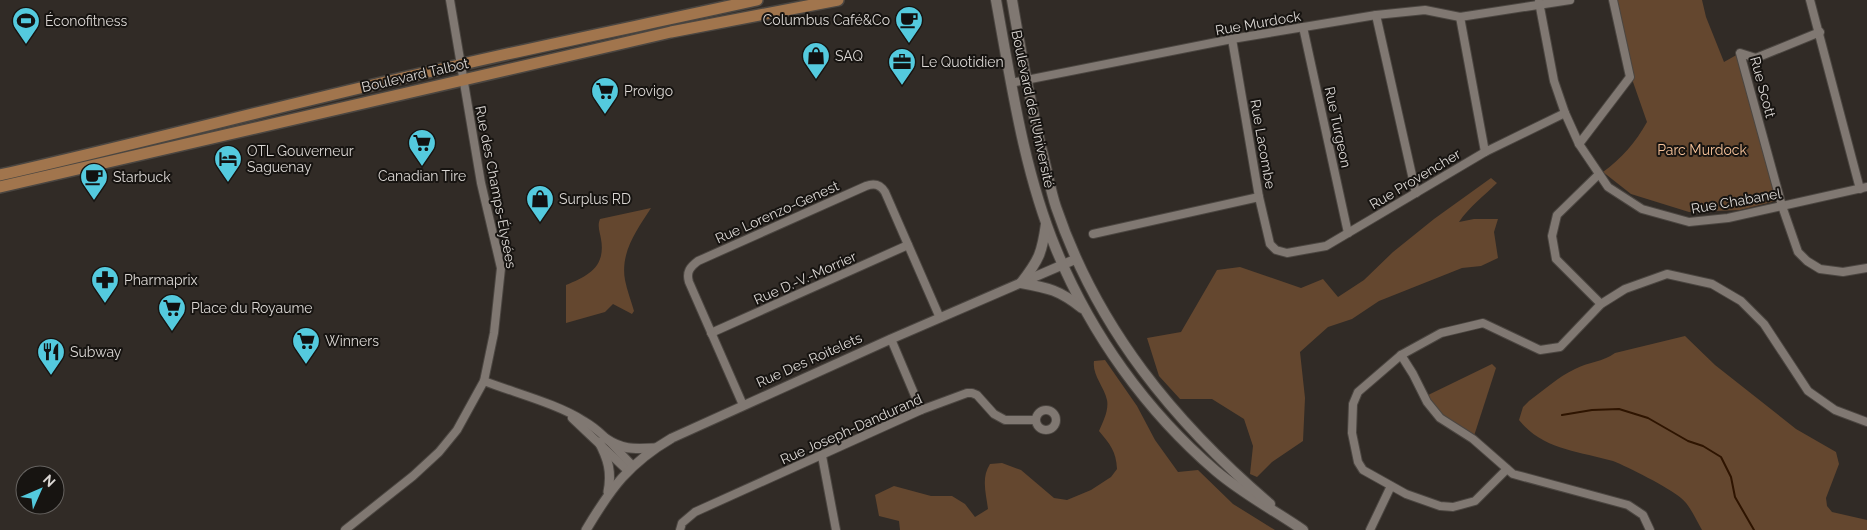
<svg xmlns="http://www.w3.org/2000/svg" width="1867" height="530" font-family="Raleway,sans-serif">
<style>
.green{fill:#64472f}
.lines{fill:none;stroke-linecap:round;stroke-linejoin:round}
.stream{stroke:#2e1400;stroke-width:2}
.minor-casing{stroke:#4b4641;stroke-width:10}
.tertiary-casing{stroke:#4b4641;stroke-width:11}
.secondary-casing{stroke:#4b4641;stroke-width:12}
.primary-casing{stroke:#4b4641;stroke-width:14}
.minor{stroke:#807872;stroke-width:8}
.tertiary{stroke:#807872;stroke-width:9}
.secondary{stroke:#807872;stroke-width:10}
.primary{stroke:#a1754d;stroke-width:11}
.labels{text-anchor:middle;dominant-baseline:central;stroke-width:4;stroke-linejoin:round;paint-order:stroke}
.poi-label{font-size:14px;fill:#dbd7d4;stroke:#171411;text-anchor:start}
.street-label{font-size:14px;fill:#dbd7d4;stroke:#171411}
.park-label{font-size:14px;fill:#f7c39a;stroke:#171411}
</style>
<rect width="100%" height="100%" fill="#312b26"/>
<g class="green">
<path d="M1612 0H1702L1706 17 1724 62 1740 53 1780 200 1740 210 1689 212 1631 194 1603 172C1621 159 1636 142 1647 122L1626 62Z"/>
<path d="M1491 178 1497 183C1484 196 1469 207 1459 222L1474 219H1498L1494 232 1498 258 1481 266 1462 268 1379 301 1352 319 1328 327 1300 352 1305 398 1303 441 1272 462 1257 477 1250 474 1253 446 1244 419 1212 399H1180L1159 376 1147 338 1181 332 1217 270 1240 267 1301 288 1323 279 1338 297 1364 280 1393 252 1434 219Z"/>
<path d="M651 208C637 230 620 252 625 280 627 290 631 301 634 311L632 314 613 304 605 312 566 323V285C588 276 606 267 601 239 600 232 597 226 600 219Z"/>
<path d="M1685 336 1715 365 1796 429 1836 452 1839 464 1826 498 1827 506 1832 512 1867 520V530H1702C1696 520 1690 505 1681 498 1668 487 1628 467 1613 461 1579 451 1543 450 1519 420L1523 407 1529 401C1544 390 1558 377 1575 369 1588 362 1603 362 1615 353Z"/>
<path d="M1105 360 1137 406 1155 440 1178 472 1198 470 1233 504 1275 530H900L899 521 879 516 875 495 894 486 931 496H952L965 504 975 517 988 509C986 493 981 478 990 464L1002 463 1021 470 1054 498 1067 500 1091 490 1111 477 1117 469C1116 451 1110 444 1099 431 1103 422 1109 410 1107 400 1104 386 1092 375 1094 361Z"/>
<path d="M1492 364 1496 368 1473 439 1440 418 1424 397Z"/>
</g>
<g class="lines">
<path class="stream" d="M1562 415 1592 410 1619 409 1648 418 1688 441 1703 446 1721 457 1731 477 1735 497 1754 530"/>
<defs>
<g id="minor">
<path d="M1810 0 1860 189"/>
<path d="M1539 2 1554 81 1565 113 1579 144 1608 187 1642 209 1689 222 1728 218 1867 187"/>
<path d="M1376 15 1416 193"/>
<path d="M1460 17 1485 152"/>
<path d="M1303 27 1348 233"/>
<path d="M1820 32 1756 58 1740 53 1782 206 1798 252 1807 261 1820 269 1843 272 1867 268"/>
<path d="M1232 39 1259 197 1270 244 1276 250 1287 253 1326 246 1485 152 1565 113"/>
<path d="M1011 83 1232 39 1376 15 1425 10 1460 17 1570 0"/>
<path d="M1579 144 1630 77 1613 0"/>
<path d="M1598 175 1557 215 1552 236 1556 259 1601 304"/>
<path d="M1093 234 1259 197"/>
<path d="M711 333 908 245"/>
<path d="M891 339 921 410"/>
<path d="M1401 355 1413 374 1427 402 1440 418 1473 439 1513 474 1628 505 1643 515 1650 530"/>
<path d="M484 381C515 393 558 404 584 421 603 432 617 450 632 465"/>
<path d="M743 405 689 282C686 272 690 267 698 261L866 186C874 183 880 184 885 192L940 318"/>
<circle cx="1046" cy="420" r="10"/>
<path d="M572 418 627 470"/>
<path d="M822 456 836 530"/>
<path d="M1507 469 1475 501 1453 507 1440 506 1406 494 1363 470 1358 462 1352 433 1353 404 1358 392 1401 355 1441 333 1483 323 1540 350 1560 347 1601 304 1625 289 1667 274 1712 284 1741 301 1764 324 1808 391 1835 410 1867 422"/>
<path d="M345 530 413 476 439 452 457 430 484 381 494 333 501 268 481 183 450 0"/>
<path d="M680 530 682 523 695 512 921 410 967 393H972L977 395 994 414 1005 420H1036"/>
<path d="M1370 530 1391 486"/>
</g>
<g id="tertiary">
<path d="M605 438C623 450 633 449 655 448"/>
<path d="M599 442C608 459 612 472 608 492"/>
<path d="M586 530C611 488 629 463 672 438L891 339 1076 259"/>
</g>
<g id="secondary">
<path d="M996 0C1011 82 1024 172 1056 249 1091 334 1146 411 1216 471 1243 494 1274 510 1303 530"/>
<path d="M1012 0C1021 53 1031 107 1044 159 1048 175 1051 192 1056 207 1097 328 1174 422 1270 504"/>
<path d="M1046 224C1042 253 1039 260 1021 283 1049 288 1059 290 1082 308"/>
</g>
<g id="primary">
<path d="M0 175C154 140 306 99 459 65 558 42 658 22 757 0"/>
<path d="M0 187 671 32 838 0"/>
</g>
</defs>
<use href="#minor" class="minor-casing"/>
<use href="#tertiary" class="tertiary-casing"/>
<use href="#secondary" class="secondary-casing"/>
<use href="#primary" class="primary-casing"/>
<use href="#minor" class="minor"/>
<use href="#tertiary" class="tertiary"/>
<use href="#secondary" class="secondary"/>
<use href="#primary" class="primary"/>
</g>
<defs>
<symbol id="cafe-pin" viewBox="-11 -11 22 30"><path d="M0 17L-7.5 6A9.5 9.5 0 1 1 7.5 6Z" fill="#54cade" stroke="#171411"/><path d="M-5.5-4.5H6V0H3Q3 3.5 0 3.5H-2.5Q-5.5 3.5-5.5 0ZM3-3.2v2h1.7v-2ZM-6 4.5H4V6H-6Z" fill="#111"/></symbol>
<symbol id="stadium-pin" viewBox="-11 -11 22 30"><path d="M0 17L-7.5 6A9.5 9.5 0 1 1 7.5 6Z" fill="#54cade" stroke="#171411"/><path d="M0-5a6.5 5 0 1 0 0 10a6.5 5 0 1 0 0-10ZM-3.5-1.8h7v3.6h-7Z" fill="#111"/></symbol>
<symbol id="shop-pin" viewBox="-11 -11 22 30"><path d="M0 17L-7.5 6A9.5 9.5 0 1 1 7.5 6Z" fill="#54cade" stroke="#171411"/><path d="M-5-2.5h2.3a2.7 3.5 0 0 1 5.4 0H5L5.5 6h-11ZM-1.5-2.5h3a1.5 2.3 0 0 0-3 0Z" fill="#111"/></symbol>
<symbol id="office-pin" viewBox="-11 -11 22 30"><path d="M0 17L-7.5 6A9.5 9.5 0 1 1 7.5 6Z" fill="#54cade" stroke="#171411"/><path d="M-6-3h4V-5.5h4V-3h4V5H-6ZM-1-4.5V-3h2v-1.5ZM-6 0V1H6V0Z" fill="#111"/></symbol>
<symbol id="supermarket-pin" viewBox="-11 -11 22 30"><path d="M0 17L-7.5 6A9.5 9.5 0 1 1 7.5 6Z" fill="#54cade" stroke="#171411"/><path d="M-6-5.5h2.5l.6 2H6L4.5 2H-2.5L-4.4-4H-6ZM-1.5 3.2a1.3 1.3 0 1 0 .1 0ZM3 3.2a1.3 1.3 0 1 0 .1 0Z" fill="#111"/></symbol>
<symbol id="hotel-pin" viewBox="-11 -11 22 30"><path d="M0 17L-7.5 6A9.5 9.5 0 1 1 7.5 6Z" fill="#54cade" stroke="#171411"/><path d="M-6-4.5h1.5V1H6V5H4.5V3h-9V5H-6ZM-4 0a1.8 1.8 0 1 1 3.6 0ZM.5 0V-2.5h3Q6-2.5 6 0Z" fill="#111"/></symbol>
<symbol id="pharmacy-pin" viewBox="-11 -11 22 30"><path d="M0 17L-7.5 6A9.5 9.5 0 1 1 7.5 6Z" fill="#54cade" stroke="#171411"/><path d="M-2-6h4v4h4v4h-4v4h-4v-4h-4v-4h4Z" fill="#111"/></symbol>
<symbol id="restaurant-pin" viewBox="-11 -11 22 30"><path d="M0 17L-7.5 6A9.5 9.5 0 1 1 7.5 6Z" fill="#54cade" stroke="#171411"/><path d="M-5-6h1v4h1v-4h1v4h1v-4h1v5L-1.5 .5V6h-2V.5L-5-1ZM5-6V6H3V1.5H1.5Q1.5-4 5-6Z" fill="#111"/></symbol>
</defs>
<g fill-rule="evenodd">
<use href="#cafe-pin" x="893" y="4" width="32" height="43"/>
<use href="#stadium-pin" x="10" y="5" width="32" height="43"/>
<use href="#shop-pin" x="800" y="40" width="32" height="43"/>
<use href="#office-pin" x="886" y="46" width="32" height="43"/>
<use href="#supermarket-pin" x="589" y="75" width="32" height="43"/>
<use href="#supermarket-pin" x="406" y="127" width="32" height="43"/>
<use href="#hotel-pin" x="212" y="143" width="32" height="43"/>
<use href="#cafe-pin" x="78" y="161" width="32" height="43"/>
<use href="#shop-pin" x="524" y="183" width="32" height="43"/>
<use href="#pharmacy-pin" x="89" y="264" width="32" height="43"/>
<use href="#supermarket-pin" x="156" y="292" width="32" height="43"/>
<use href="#supermarket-pin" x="290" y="325" width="32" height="43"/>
<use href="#restaurant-pin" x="35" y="336" width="32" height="43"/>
</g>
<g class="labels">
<g class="poi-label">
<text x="890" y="20" text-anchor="end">Columbus Café&amp;Co</text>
<text x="45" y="21">Éconofitness</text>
<text x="835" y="56">SAQ</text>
<text x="921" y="62">Le Quotidien</text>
<text x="624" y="91">Provigo</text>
<text x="247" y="151">OTL Gouverneur<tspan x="247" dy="16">Saguenay</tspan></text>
<text x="422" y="176" text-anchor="middle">Canadian Tire</text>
<text x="113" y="177">Starbuck</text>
<text x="559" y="199">Surplus RD</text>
<text x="124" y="280">Pharmaprix</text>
<text x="191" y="308">Place du Royaume</text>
<text x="325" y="341">Winners</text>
<text x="70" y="352">Subway</text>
</g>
<g class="street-label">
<text transform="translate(1258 23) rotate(-10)">Rue Murdock</text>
<text transform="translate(415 75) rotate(-13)">Boulevard Talbot</text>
<text transform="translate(1763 87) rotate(75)">Rue Scott</text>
<text transform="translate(1033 109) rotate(78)">Boulevard de l'Université</text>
<text transform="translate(1338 127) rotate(78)">Rue Turgeon</text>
<text transform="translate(1263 144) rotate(80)">Rue Lacombe</text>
<text transform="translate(1415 179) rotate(-31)">Rue Provencher</text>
<text transform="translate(496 187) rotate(79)">Rue des Champs-Élysées</text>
<text transform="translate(1736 201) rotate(-10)">Rue Chabanel</text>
<text transform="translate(777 212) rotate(-24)">Rue Lorenzo-Genest</text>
<text transform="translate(805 278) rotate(-24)">Rue D.-V.-Morrier</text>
<text transform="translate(809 360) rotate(-24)">Rue Des Roitelets</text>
<text transform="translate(851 429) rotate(-24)">Rue Joseph-Dandurand</text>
</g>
<g class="park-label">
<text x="1702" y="150">Parc Murdock</text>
</g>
</g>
<g transform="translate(40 490) rotate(45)"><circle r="24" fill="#171411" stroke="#65625f"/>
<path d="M0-4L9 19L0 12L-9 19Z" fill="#54cade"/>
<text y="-8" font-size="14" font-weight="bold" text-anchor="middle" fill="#dbd7d4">N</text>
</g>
</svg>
